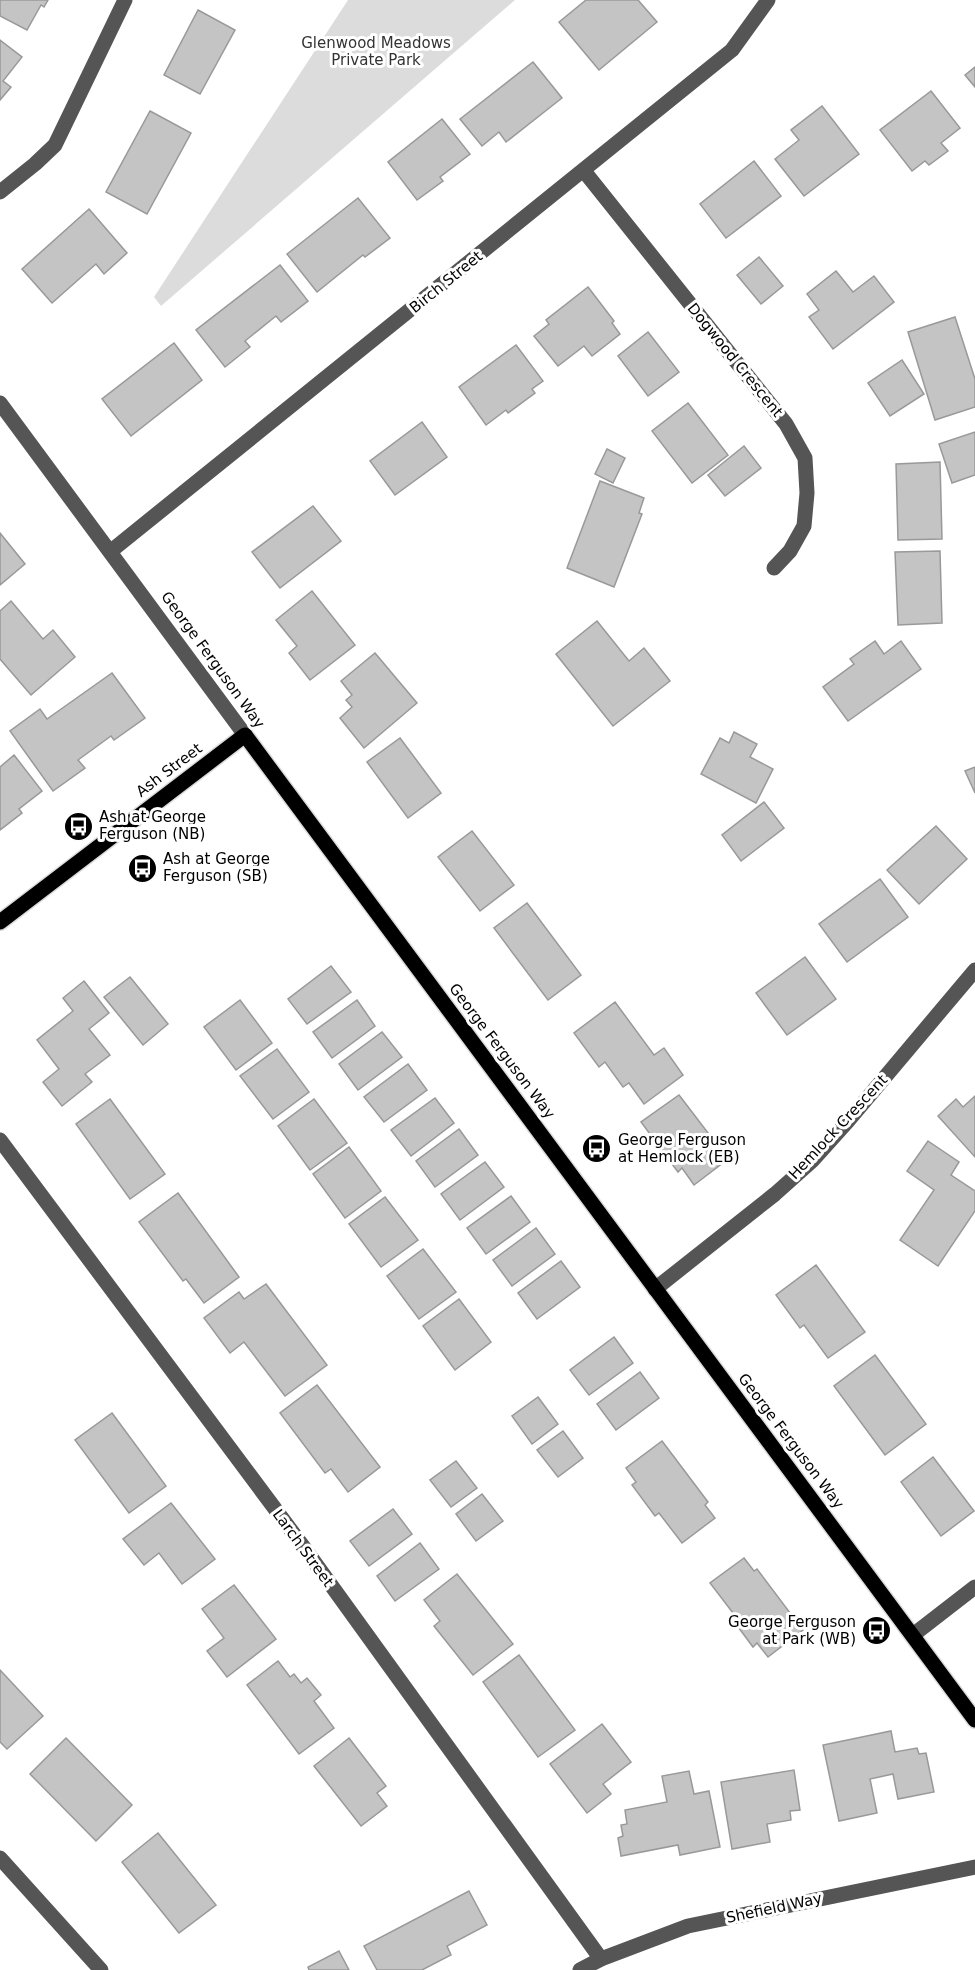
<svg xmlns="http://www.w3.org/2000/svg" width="975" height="1970" font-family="'DejaVu Sans',sans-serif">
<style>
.green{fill:#dcdcdc}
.building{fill:#c4c4c4;stroke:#999;stroke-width:1.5}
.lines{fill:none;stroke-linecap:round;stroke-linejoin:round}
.major-casing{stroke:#dbdbdb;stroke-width:18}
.minor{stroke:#555;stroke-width:15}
.major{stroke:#000;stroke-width:15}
.labels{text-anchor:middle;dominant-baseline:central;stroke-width:6;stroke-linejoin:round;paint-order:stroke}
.park-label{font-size:15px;fill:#333;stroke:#fff}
.street-label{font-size:15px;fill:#000;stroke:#fff}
.poi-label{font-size:15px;fill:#000;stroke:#fff;text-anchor:start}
</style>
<rect width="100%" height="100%" fill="#fff"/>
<path class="green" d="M348 0H515L161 306 154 297Z"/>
<g class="building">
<path d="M0 0H48L44 7 41 5 27 30 0 16Z"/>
<path d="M586 0H638L657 22 599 70 559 22Z"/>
<path d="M198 10 235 30 200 94 164 75Z"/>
<path d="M0 40 22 57 3 81 11 87 0 100Z"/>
<path d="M533 62 562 98 506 142 499 132 482 146 460 119Z"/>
<path d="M975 67V87L965 75Z"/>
<path d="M931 91 960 128 941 143 948 151 929 165 925 161 912 171 880 130Z"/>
<path d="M822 106 859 154 804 196 775 159 799 140 791 130Z"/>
<path d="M150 111 191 133 147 214 106 192Z"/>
<path d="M442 119 470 154 440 177 443 181 417 200 388 162Z"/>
<path d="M754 161 781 196 726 238 700 204Z"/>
<path d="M358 198 390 238 365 257 363 255 317 292 287 254Z"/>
<path d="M89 209 127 253 104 274 96 264 52 303 22 269Z"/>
<path d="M759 257 783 286 761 304 737 275Z"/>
<path d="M280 265 308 301 281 322 276 316 245 341 250 347 225 367 196 330Z"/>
<path d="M836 271 853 292 874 276 894 302 833 349 809 317 819 310 807 294Z"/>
<path d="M588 287 614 321 612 323 620 334 592 356 584 346 558 366 534 336 549 324 546 320Z"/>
<path d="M955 317 975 379V407L935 420 908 332Z"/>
<path d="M648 332 679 372 648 396 618 356Z"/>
<path d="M174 343 202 380 131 436 102 399Z"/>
<path d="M516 345 543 381 532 389 535 393 508 413 506 410 486 425 459 387Z"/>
<path d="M902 360 924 394 890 416 868 383Z"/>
<path d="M688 403 728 455 692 483 652 431Z"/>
<path d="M422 422 447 457 395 495 370 461Z"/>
<path d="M975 432V475L952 483 939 444Z"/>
<path d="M744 446 761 468 725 496 708 475Z"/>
<path d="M607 449 625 458 613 483 595 474Z"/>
<path d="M940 462 942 539 898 540 896 464Z"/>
<path d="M600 481 644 498 639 513 642 514 614 587 567 568Z"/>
<path d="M313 506 341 541 280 588 252 552Z"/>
<path d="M0 533 25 564 0 585Z"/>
<path d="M940 551 942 623 898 625 895 552Z"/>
<path d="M312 591 355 645 310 680 289 653 297 646 276 620Z"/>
<path d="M11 601 43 639 53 630 75 657 31 695 0 659V611Z"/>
<path d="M597 621 629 661 644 648 670 681 613 726 556 654Z"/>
<path d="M875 641 884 654 901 641 921 669 848 721 823 687 854 664 850 659Z"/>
<path d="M375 653 417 703 364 748 340 718 352 707 346 700 352 695 341 681Z"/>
<path d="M112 673 145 718 114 740 111 736 78 760 85 768 53 791 10 731 40 709 47 719Z"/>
<path d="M734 732 757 744 750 757 773 769 756 803 701 774 720 738 729 743Z"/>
<path d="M400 738 441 793 408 818 367 762Z"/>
<path d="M14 755 42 791 19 809 22 813 0 830V767Z"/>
<path d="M975 767V793L965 771Z"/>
<path d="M764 802 784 828 741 861 722 835Z"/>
<path d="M936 826 967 859 919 904 887 870Z"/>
<path d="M472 831 514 885 480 911 438 857Z"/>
<path d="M880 879 908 917 847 962 819 924Z"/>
<path d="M527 903 581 975 548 1000 494 928Z"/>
<path d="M805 957 836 999 787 1035 756 993Z"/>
<path d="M331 966 351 992 307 1024 288 999Z"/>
<path d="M130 977 168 1024 143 1045 104 997Z"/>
<path d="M84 981 109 1013 89 1029 110 1055 85 1074 92 1082 62 1106 43 1082 59 1069 37 1040 73 1011 63 998Z"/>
<path d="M240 1000 272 1043 236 1070 204 1027Z"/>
<path d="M357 1000 375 1026 332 1058 313 1032Z"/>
<path d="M615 1002 654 1055 664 1048 683 1075 644 1104 629 1083 623 1087 605 1062 599 1067 574 1033Z"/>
<path d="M382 1032 402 1057 358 1090 339 1064Z"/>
<path d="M277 1049 309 1092 273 1119 240 1076Z"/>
<path d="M408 1064 427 1090 384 1122 364 1097Z"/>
<path d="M679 1095 728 1159 694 1185 682 1168 678 1172 641 1122Z"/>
<path d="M975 1096V1157L938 1116 956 1099 963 1107Z"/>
<path d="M435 1098 454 1123 411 1156 391 1130Z"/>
<path d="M110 1099 165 1174 130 1199 76 1124Z"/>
<path d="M314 1099 347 1143 310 1170 278 1126Z"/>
<path d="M459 1129 478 1155 435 1187 416 1161Z"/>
<path d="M928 1141 959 1162 951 1175 975 1191V1211L938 1266 900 1240 934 1190 907 1171Z"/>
<path d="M349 1147 381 1191 345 1218 313 1174Z"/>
<path d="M485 1162 504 1187 460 1220 441 1194Z"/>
<path d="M178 1193 239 1277 204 1303 186 1279 183 1281 139 1222Z"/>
<path d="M511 1196 530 1222 486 1254 467 1228Z"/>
<path d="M385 1197 418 1240 381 1267 349 1224Z"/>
<path d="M536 1228 555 1254 512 1286 493 1260Z"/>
<path d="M423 1249 456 1292 419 1319 387 1276Z"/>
<path d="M561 1261 580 1287 537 1319 518 1293Z"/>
<path d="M816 1265 865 1332 828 1358 804 1325 800 1328 776 1295Z"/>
<path d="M266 1284 327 1365 285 1396 244 1342 230 1353 204 1318 239 1292 244 1299Z"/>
<path d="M459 1299 491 1342 455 1370 423 1326Z"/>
<path d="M614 1337 633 1363 589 1395 570 1370Z"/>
<path d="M875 1355 926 1424 885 1455 834 1386Z"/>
<path d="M640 1372 659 1398 616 1430 597 1404Z"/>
<path d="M317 1385 380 1467 348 1492 331 1469 325 1473 280 1413Z"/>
<path d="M538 1397 558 1424 532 1444 512 1416Z"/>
<path d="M112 1413 166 1486 129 1513 75 1440Z"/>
<path d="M563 1431 583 1458 558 1477 537 1450Z"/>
<path d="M662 1441 708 1502 705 1505 715 1518 682 1543 659 1513 655 1516 632 1485 636 1482 626 1468Z"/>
<path d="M933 1457 974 1511 941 1536 901 1482Z"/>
<path d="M456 1461 477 1488 451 1507 430 1480Z"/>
<path d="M482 1494 503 1521 476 1541 456 1514Z"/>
<path d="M171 1503 215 1559 182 1584 159 1553 144 1565 123 1539Z"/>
<path d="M393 1509 412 1534 369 1566 350 1541Z"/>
<path d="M420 1543 439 1569 395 1601 377 1576Z"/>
<path d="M744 1558 754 1571 757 1569 803 1630 768 1657 757 1643 753 1647 730 1616 733 1613 710 1583Z"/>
<path d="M457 1574 513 1644 473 1675 434 1626 440 1621 424 1600Z"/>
<path d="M234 1585 276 1639 227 1677 207 1651 224 1638 202 1609Z"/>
<path d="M519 1655 575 1730 538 1757 483 1682Z"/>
<path d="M278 1661 290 1677 294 1674 301 1683 307 1678 321 1695 314 1701 334 1728 299 1754 247 1685Z"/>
<path d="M0 1670 43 1716 7 1749 0 1742Z"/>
<path d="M602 1724 631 1762 603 1784 611 1794 587 1813 550 1764Z"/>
<path d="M891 1731 895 1752 917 1748 919 1754 926 1753 934 1792 898 1799 893 1774 870 1779 877 1813 839 1821 823 1745Z"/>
<path d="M66 1738 132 1805 96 1841 30 1774Z"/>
<path d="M349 1738 386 1786 377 1793 387 1806 361 1826 314 1766Z"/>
<path d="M794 1770 800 1810 790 1811 791 1820 767 1824 770 1842 732 1849 721 1782Z"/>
<path d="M689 1771 694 1794 709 1791 720 1847 680 1855 678 1845 621 1856 618 1838 623 1836 621 1825 627 1824 625 1810 667 1802 662 1776Z"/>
<path d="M158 1833 216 1905 179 1933 122 1862Z"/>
<path d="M469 1891 487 1925 447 1946 451 1955 422 1970H377L364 1946Z"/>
<path d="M339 1951 349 1970H309L308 1967Z"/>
</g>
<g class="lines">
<defs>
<path id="major" d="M0 922 245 735 975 1720"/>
</defs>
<use href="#major" class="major-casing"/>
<g class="minor">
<path d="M584 171 786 424 805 458 807 493 804 526 790 551 774 568"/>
<path d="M0 192 35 164 55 145 125 0"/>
<path d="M0 403 245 735"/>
<path d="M111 551 732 50 768 0"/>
<path d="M0 1140 305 1549 601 1959"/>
<path d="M655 1289 775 1194 812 1161 848 1121 975 970"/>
<path d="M913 1635 975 1587"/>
<path d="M0 1858 101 1970"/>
<path d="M580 1970 601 1959 688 1926 975 1867"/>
</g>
<use href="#major" class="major"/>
</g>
<defs>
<symbol id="bus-disc" viewBox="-11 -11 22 22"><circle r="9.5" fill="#000" stroke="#fff"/><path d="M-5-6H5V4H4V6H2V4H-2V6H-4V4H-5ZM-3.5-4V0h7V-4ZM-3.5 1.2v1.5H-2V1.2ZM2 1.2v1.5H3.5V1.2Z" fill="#fff"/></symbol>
</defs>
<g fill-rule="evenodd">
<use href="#bus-disc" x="62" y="810" width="33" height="33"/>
<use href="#bus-disc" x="126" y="852" width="33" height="33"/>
<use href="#bus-disc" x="580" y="1132" width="33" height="33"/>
<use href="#bus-disc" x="860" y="1614" width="33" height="33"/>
</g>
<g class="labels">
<g class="park-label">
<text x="376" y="43">Glenwood Meadows<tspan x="376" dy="17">Private Park</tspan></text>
</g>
<g class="street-label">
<text transform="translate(446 282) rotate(-39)">Birch Street</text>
<text transform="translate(735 360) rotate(51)">Dogwood Crescent</text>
<text transform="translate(213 660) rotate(54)">George Ferguson Way</text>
<text transform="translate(169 770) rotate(-37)">Ash Street</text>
<text transform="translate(502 1051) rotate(53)">George Ferguson Way</text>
<text transform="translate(838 1127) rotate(-47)">Hemlock Crescent</text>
<text transform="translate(791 1441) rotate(53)">George Ferguson Way</text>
<text transform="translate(303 1548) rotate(54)">Larch Street</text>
<text transform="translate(774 1908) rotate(-12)">Shefield Way</text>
</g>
<g class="poi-label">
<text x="99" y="817">Ash at George<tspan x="99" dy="17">Ferguson (NB)</tspan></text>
<text x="163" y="859">Ash at George<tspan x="163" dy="17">Ferguson (SB)</tspan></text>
<text x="618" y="1140">George Ferguson<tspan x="618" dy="17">at Hemlock (EB)</tspan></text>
<text x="856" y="1622" text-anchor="end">George Ferguson<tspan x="856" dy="17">at Park (WB)</tspan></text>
</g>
</g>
</svg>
